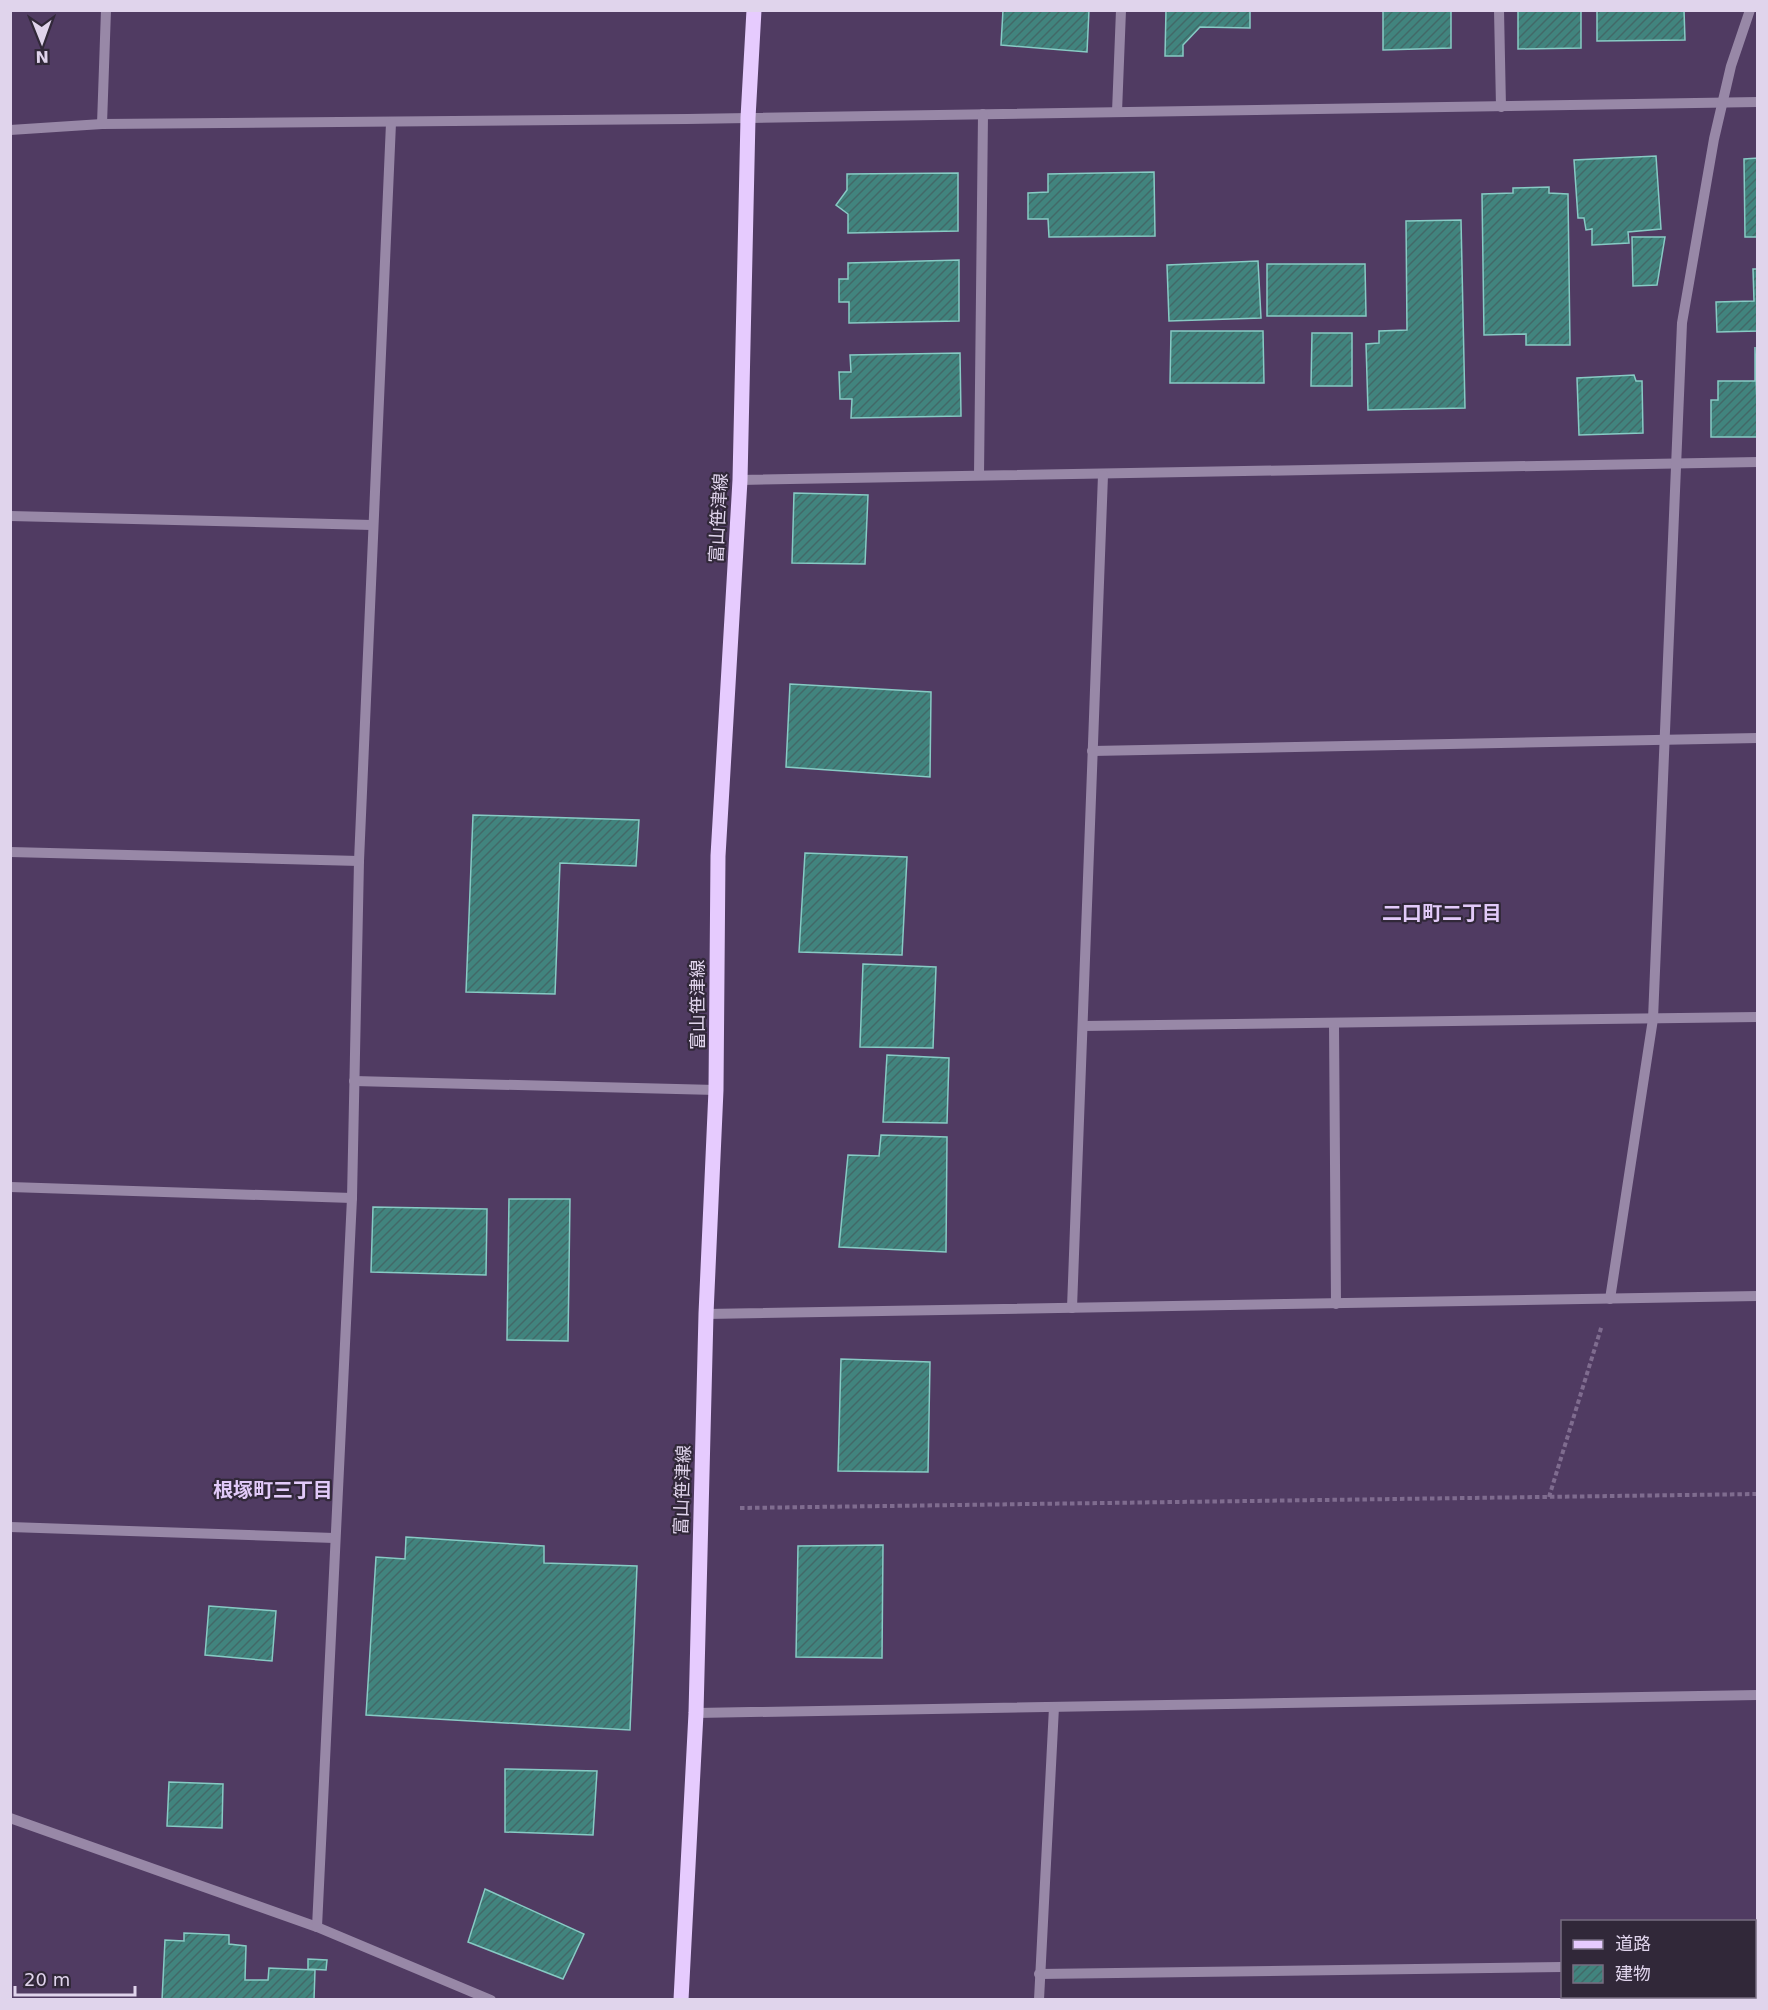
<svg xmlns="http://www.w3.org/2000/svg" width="1768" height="2010" font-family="'DejaVu Sans','Noto Sans JP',sans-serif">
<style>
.building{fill:url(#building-hatch);stroke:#87cac4;stroke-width:1.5}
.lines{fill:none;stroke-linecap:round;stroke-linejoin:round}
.path{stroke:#7f6c8f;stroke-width:4;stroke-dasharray:4.5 3;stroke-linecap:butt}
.minor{stroke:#9888a7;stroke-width:10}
.major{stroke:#e6cbfe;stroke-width:15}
.labels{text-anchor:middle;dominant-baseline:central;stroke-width:4.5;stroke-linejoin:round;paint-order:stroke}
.street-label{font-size:18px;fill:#e0d4ec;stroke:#312839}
.neighbourhood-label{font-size:20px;font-weight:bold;fill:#e2caf9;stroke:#312839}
</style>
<defs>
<pattern id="building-hatch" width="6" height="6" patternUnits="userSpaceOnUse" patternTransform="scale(1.5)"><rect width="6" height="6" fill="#41847e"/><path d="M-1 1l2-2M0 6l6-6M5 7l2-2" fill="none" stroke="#426968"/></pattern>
</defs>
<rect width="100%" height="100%" fill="#503b62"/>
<g class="building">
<path d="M1003 10H1089L1087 52 1001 45Z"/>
<path d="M1166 10H1250V28L1200 27 1183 45V56H1165Z"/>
<path d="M1383 10H1451V48L1383 50Z"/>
<path d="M1518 10H1581V48L1518 49Z"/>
<path d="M1597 10H1684L1685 40 1597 41Z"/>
<path d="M1656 156 1661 229 1628 232 1629 243 1592 245V229L1586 230 1584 218H1578L1574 160Z"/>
<path d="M1758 158V237H1745L1744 159Z"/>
<path d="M1154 172 1155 236 1049 237 1048 219H1028V193L1048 192V174Z"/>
<path d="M958 173V231L848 233V214L836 205 847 190V174Z"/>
<path d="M1549 187V193L1568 194 1570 345H1526V334L1484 335 1482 194 1513 193V188Z"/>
<path d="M1461 220 1465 408 1368 410 1366 344 1379 343V331L1407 330 1406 221Z"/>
<path d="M1632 237H1665L1657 285 1633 286Z"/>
<path d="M959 260V321L849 323V302H839V279H848V263Z"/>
<path d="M1258 261 1261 318 1169 321 1167 265Z"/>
<path d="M1267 264H1365L1366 316H1267Z"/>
<path d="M1753 269H1758V331L1717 332 1716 302 1754 301Z"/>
<path d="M1171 331H1263L1264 383H1170Z"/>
<path d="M1312 333H1352V386H1311Z"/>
<path d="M1755 347 1758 437H1711V400H1718V381H1755Z"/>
<path d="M960 353 961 416 851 418 852 399H840L839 372H851L850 355Z"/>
<path d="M1634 375 1636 381H1642L1643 433 1579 435 1577 378Z"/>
<path d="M794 493 868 495 865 564 792 563Z"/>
<path d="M790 684 931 692 930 777 786 767Z"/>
<path d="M473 815 639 820 636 866 560 863 555 994 466 992Z"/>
<path d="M805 853 907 857 902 955 799 952Z"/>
<path d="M863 964 936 967 933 1048 860 1047Z"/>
<path d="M887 1055 949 1058 947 1123 883 1122Z"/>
<path d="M881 1135 947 1137 946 1252 839 1247 848 1155 879 1156Z"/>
<path d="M509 1199H570L568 1341 507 1340Z"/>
<path d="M373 1207 487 1209 486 1275 371 1272Z"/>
<path d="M841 1359 930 1362 928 1472 838 1471Z"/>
<path d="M406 1537 544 1546V1563L637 1566 630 1730 366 1715 376 1557 405 1559Z"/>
<path d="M883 1545 882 1658 796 1657 798 1546Z"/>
<path d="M209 1606 276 1611 272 1661 205 1655Z"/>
<path d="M505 1769 597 1771 593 1835 505 1832Z"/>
<path d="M169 1782 223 1784 222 1828 167 1826Z"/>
<path d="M485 1889 584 1934 563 1979 468 1942Z"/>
<path d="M184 1933 229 1935V1944L246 1946 245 1980H268L269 1968 315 1970 314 2000H162L165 1940 184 1941Z"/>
<path d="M308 1959 327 1960 326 1970 308 1969Z"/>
</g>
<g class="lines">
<g class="path">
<path d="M1549 1497 1602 1325"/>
<path d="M740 1508 1758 1494"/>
</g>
<g class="minor">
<path d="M1499 10 1501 107"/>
<path d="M1117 112 1121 10"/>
<path d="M102 124 106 10"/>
<path d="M10 130 102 124 687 119 1758 102"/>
<path d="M979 475 983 114"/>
<path d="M740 480 1758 462"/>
<path d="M10 516 372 525"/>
<path d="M1092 751 1758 738"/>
<path d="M10 852 359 861"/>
<path d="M1334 1023 1336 1304"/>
<path d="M1083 1026 1758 1017"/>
<path d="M354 1081 716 1090"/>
<path d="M10 1187 352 1198"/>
<path d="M1610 1299 1653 1019 1682 323 1714 139 1731 66 1750 10"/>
<path d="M1072 1308 1103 475"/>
<path d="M706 1314 1758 1296"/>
<path d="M10 1527 334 1538"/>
<path d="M696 1713 1758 1695"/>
<path d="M10 1818 317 1927 491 2000"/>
<path d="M317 1927 352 1198 359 861 391 123"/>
<path d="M1754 1964H1758"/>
<path d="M1039 1974 1562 1967"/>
<path d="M1039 2000 1054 1707"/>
</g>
<path class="major" d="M681 2000 696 1713 706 1314 716 1090 718 856 740 480 748 118 754 10"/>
</g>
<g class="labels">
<g class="street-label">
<text transform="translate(718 518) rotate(-87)">富山笹津線</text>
<text transform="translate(697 1005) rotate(-90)">富山笹津線</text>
<text transform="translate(682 1490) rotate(-88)">富山笹津線</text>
</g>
<g class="neighbourhood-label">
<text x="1442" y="913">二口町二丁目</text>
<text x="273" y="1490">根塚町三丁目</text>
</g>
</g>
<rect width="1768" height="2010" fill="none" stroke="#e0d4ec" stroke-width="24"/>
<rect x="1561" y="1920" width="195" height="78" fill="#312839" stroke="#776d81" stroke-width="1.5"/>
<rect x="1573" y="1940" width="30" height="9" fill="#e6cbfe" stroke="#776d81" stroke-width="1.5"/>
<text x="1615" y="1950" font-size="18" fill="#e0d4ec">道路</text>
<rect x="1573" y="1965" width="30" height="18" fill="url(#building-hatch)" stroke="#776d81" stroke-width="1.5"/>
<text x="1615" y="1980" font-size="18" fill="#e0d4ec">建物</text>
<g transform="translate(42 42) rotate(179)" stroke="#312839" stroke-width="4.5" paint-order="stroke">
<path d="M0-4.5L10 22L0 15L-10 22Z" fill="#e0d4ec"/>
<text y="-9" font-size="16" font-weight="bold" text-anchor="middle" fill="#e0d4ec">N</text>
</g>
<path d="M15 1986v9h120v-9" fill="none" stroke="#e0d4ec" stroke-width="3"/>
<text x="24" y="1986" font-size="18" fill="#e0d4ec" stroke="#312839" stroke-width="4.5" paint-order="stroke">20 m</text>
</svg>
